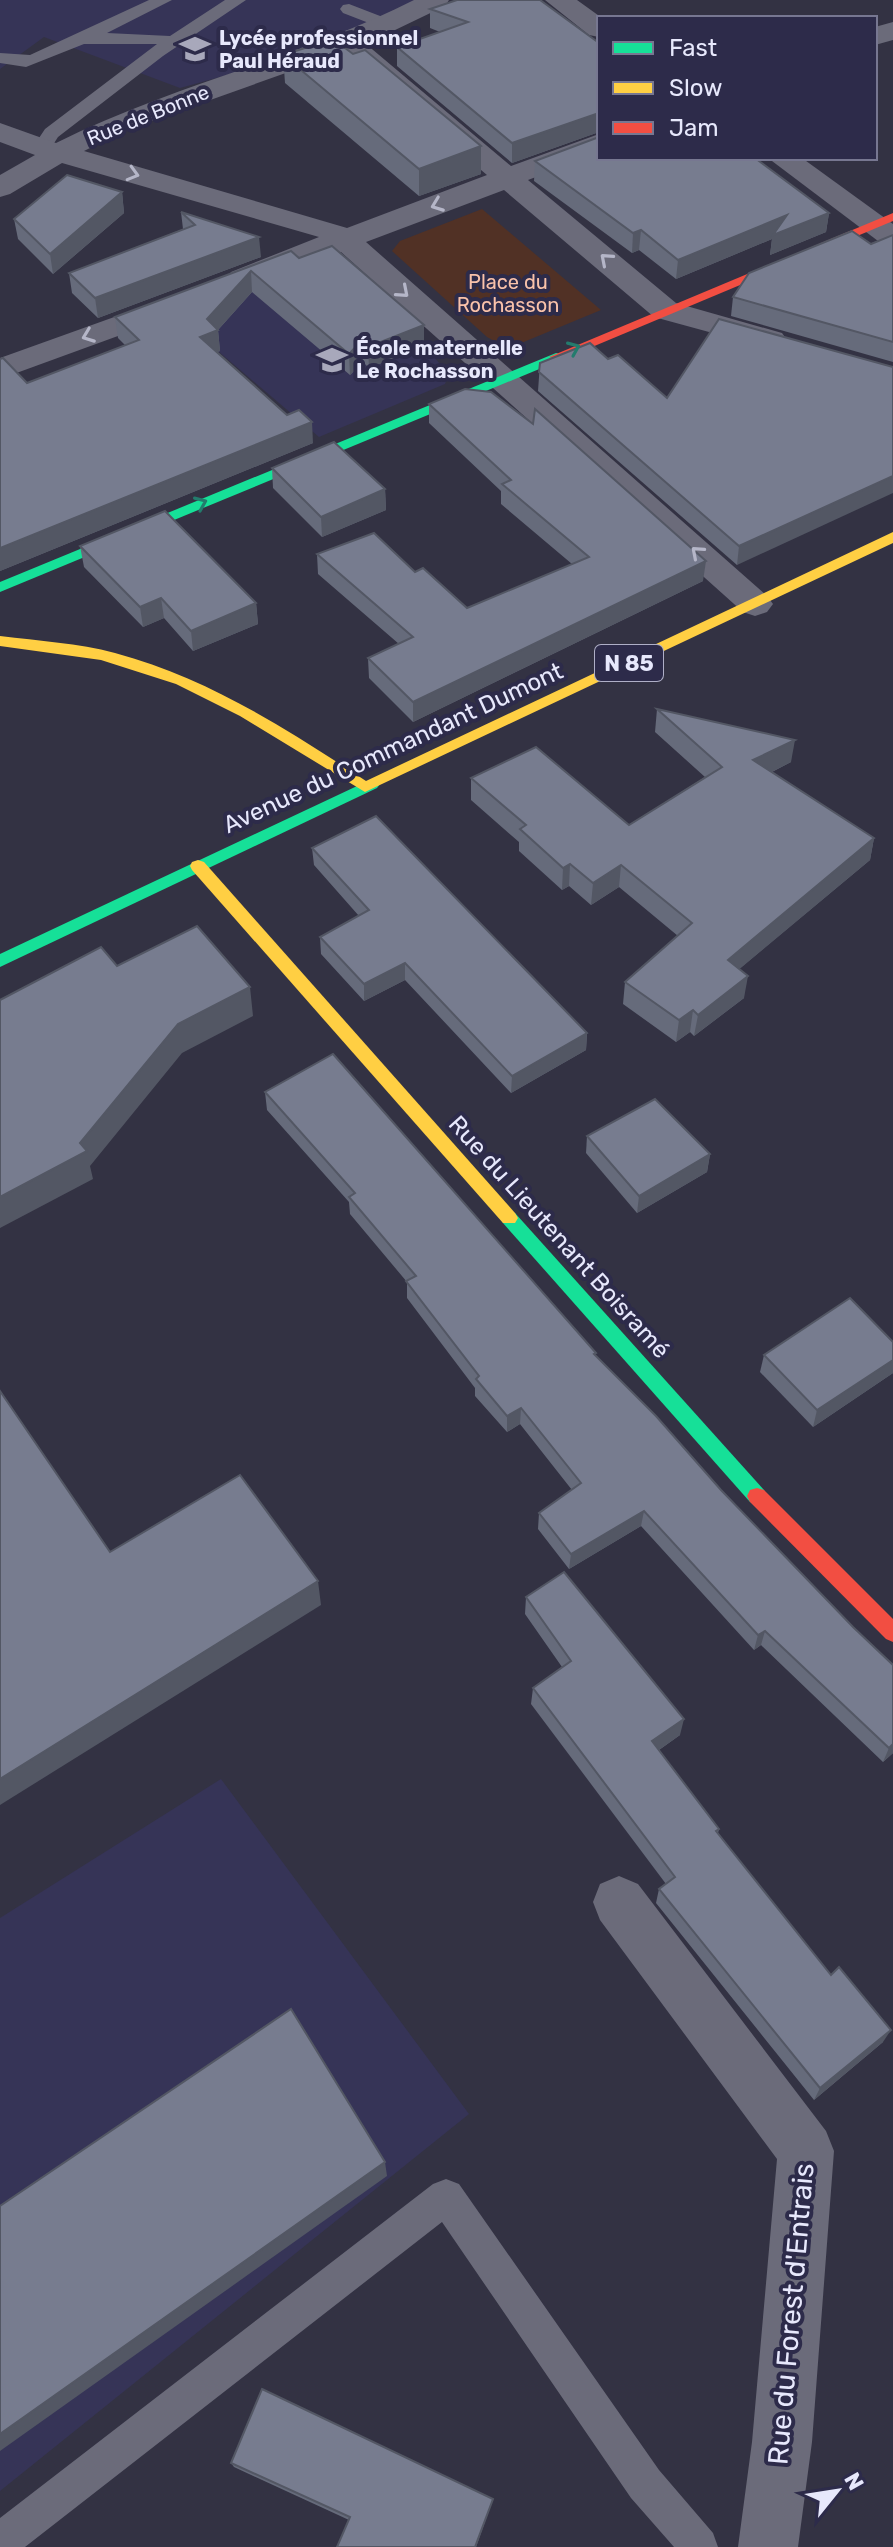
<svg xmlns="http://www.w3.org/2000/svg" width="893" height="2547" font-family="Rubik,sans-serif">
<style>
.built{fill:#363457}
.green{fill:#513125}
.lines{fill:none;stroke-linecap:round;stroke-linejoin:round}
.lane{fill:#6b6b7a;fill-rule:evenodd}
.street{fill:#6b6b7a;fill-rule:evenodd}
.fast{fill:#16e098;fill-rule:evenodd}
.slow{fill:#ffcf43;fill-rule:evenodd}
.jam{fill:#f24e42;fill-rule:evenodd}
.wall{fill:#666b7b}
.shaded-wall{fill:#535764}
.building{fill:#777c8f;stroke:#535764;stroke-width:2}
.oneway{stroke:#b5b6c8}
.oneway2{stroke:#237c6d}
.labels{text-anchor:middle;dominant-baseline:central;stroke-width:8;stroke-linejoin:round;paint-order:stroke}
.far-poi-label{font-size:20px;font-weight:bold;fill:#e7e8fc;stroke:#2d2b4a;text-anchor:start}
.far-street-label{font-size:20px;fill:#e7e8fc;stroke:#2d2b4a}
.far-park-label{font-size:20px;fill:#f9c2aa;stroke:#2d2b4a}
.shield{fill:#2d2b4a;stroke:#afafc7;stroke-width:2}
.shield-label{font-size:22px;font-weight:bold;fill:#e7e8fc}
.street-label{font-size:24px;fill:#e7e8fc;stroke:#2d2b4a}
.near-street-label{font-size:28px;fill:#e7e8fc;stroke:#2d2b4a}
</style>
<rect width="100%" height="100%" fill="#333243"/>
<g class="built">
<path d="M0 0H424L286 59 180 88 44 37 0 69Z"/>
<path d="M268 283 424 346 449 374 445 384 319 437 178 317Z"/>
<path d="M221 1779 469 2114 0 2491V1918Z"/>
</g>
<path class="green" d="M482 209 601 310 514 346H503L487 337 392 251 400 241Z"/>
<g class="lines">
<g class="lane">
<path d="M149 0H172L107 33 170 36 225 0H246L163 56 58 137 49 151H35L33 147 45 129 157 44H84L26 67 0 63V53L30 55Z"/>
<path d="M349 4 393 21 396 25 387 30 343 13 340 9 343 5Z"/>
<path d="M446 2179 459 2184 659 2470 713 2533 718 2547H674L631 2498 442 2222 25 2547H0V2518L433 2184Z"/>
</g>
<g class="street">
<path d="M414 0H449L445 6 366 44 511 166 599 134V153L528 180 676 303 782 333 787 340 782 347 771 349 654 317 504 190 366 242 767 596 773 604 767 612 755 616 743 612 341 252 242 288 231 286 227 279 231 272 319 237 62 163 10 194 0 197V175L35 155 0 142V123L56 143C172 85 299 58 414 0ZM342 53 487 175 347 228 84 151 126 130Z"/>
<path d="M545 0H577L602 18H599V37L589 35Z"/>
<path d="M893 22V40L875 45V27Z"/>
<path d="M768 158H802L893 224V247L882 244Z"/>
<path d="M170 297 181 299 186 306 181 313 0 379V358Z"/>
<path d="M619 1876 638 1884 826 2131 834 2151 812 2442 798 2547H738L752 2442 777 2159 600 1920 593 1902 600 1884Z"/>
</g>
<g class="fast">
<path d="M556 353 561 354V360L0 592V582Z"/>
<path d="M372 779 380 784 377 788 0 967V954Z"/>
<path d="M509 1211 515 1213 764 1490 767 1496 764 1502 757 1504 750 1502 503 1223 500 1218 503 1213Z"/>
</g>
<g class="slow">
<path d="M893 532V543L365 792 240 716 176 684 101 660 0 646V636C39 641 78 643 115 653 208 678 287 729 366 781Z"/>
<path d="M198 860 204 862 515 1213 518 1218 515 1223H503L192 870 190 866 192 862Z"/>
</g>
<g class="jam">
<path d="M893 213V221L561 360 549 357Z"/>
<path d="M757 1488 764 1490 893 1619V1642L886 1639 750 1502 747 1496 750 1490Z"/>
</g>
</g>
<g class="wall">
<path d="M430 9 599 43V132L512 163 397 66V47L440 32 430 28Z"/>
<path d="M283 55 481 174 419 196 285 83Z"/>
<path d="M535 161 829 213 826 232 770 255 772 239 676 279 639 250 632 253 534 181Z"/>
<path d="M122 192 124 213 53 274 18 239 14 219Z"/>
<path d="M181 212 261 257 98 318 72 293 69 273 183 229Z"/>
<path d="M893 235V362L731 316 733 297Z"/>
<path d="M291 251 299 258 424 325V346L369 368 363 362 350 375 252 292 218 330 220 351 217 352 313 443 0 571V359L27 383 125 345 118 338 115 317Z"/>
<path d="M608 359 667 398 893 367 737 565 538 391 540 363Z"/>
<path d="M429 404 703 581 413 722 369 678 368 658 399 644 318 574 317 554 415 572 467 608 572 564 501 504V491L429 423Z"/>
<path d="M272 468 385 489 386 510 322 537 273 488Z"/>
<path d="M80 546 256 603 258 624 193 651 164 618 143 627 84 567Z"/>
<path d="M657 709 791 762 772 772 874 838 870 860 739 969 744 998 694 1036 690 1032 676 1042 623 1004 625 982 678 936 619 887 591 905 569 886 562 890 519 851V842L471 800V778L629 825 705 777 655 732Z"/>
<path d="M312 848 587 1033 586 1050 511 1093 405 980 364 1001 321 954 320 937 359 916 314 865Z"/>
<path d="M265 1092 595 1356 893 1753 883 1762 761 1645 754 1650 641 1526 569 1569 538 1529 539 1513 572 1490 520 1424 507 1432 475 1396V1388L407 1298V1282L350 1214 349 1202 267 1110Z"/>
<path d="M587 1136 710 1154 707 1172 637 1213 586 1153Z"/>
<path d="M893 1342V1373L813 1427 760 1372 764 1355Z"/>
<path d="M526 1597 680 1735 659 1750 719 1829 718 1833 883 2042 814 2100 656 1903 659 1889 666 1884 531 1704 533 1688 562 1667 525 1614Z"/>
<path d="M231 2463 493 2499 476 2547H337L349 2520 234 2467Z"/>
</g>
<g class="shaded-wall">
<path d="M599 113V132L512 163V143Z"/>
<path d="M481 146V174L419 196V169Z"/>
<path d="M122 192 124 213 53 274 50 254Z"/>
<path d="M829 213 826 232 770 255 772 239 676 279 678 260 787 215Z"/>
<path d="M641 230 639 250 632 253 633 233Z"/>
<path d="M259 237 261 257 98 318 95 298Z"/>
<path d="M251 271 252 292 217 331 218 330 220 351 203 358 200 337 207 319Z"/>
<path d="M424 325V346L369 368 368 347Z"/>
<path d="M362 340 363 362 350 375 349 354Z"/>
<path d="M312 422 313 443 0 571V548Z"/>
<path d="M893 476V493L737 565 739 546Z"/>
<path d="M385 489 386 510 322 537 321 517Z"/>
<path d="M706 561 703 581 413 722V702Z"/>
<path d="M161 598 164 618 143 627 140 607Z"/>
<path d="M256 603 258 624 193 651 191 631Z"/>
<path d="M795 740 791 762 750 783 753 760Z"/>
<path d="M874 838 870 860 724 982 728 960Z"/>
<path d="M570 864 569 886 562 890 563 868Z"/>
<path d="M621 865 619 887 591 905 593 883Z"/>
<path d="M405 963V980L364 1001V984Z"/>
<path d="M748 976 744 998 694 1036 698 1015Z"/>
<path d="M250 987 253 1016 182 1053 90 1166 93 1179 0 1228V1197L80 1143 178 1024Z"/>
<path d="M693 1010 690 1032 676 1042 679 1020Z"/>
<path d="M587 1033 586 1050 511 1093 512 1076Z"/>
<path d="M710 1154 707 1172 637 1213 639 1196Z"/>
<path d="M893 1360V1373L813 1427 817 1410Z"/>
<path d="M521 1408 520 1424 507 1432V1416Z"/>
<path d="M644 1511 641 1526 569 1569 571 1554Z"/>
<path d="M318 1581 321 1605 0 1805V1779Z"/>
<path d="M765 1631 761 1645 754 1650 758 1635Z"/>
<path d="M684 1719 680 1735 649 1757 652 1741Z"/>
<path d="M893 1744V1753L883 1762 889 1748Z"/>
<path d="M891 2030 883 2042 814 2100 820 2088Z"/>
<path d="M385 2162 387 2176 0 2451V2434Z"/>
</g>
<g class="building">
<path d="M457 0H540L599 43V113L512 143 397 47 468 22 430 9Z"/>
<path d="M333 39 353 54 365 50 481 146 419 169 283 55Z"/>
<path d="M599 137V158H755L829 213 773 235 787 215 678 260 641 230 633 233 535 161Z"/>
<path d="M67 175 122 192 50 254 14 219Z"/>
<path d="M181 212 259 237 95 298 69 273 195 225Z"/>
<path d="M852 231 871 244 893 235V342L733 297 749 273Z"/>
<path d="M332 246 424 325 368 347 362 340 349 354 251 271 207 319 218 330 200 337 287 415 299 410 312 422 0 548V359L3 358 27 383 139 340 115 317 291 251 299 258Z"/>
<path d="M719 319 893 367V476L739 546 539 372 540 363 590 343 608 359 618 355 667 398Z"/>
<path d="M465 389 491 392 533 424 535 409 706 561 413 702 368 658 413 637 317 554 374 533 415 572 423 568 467 608 589 557 502 484 511 480 429 404Z"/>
<path d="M334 442 385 489 321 517 272 468Z"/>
<path d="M165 511 256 603 191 631 161 598 140 607 80 546Z"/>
<path d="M657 709 795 740 753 760 874 838 728 960 748 976 698 1015 693 1010 679 1020 625 982 692 923 621 865 593 883 570 864 563 868 520 829 526 825 471 778 536 747 629 825 722 767Z"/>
<path d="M376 816 587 1033 512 1076 405 963 364 984 320 937 369 910 312 848Z"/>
<path d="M197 926 250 987 178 1024 80 1143 87 1151 0 1197V1000L101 947 117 966Z"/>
<path d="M333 1054 596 1353 594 1354 656 1416 721 1490 853 1627 893 1665V1744L889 1748 765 1631 758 1635 644 1511 571 1554 539 1513 581 1483 521 1408 507 1416 476 1379 479 1376 406 1281 416 1276 349 1197 355 1193 265 1092Z"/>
<path d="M655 1099 710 1154 639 1196 587 1136Z"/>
<path d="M850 1298 893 1342V1360L817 1410 764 1355Z"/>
<path d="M0 1391 110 1552 240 1475 318 1581 0 1779Z"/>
<path d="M564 1572 684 1719 652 1741 719 1829 716 1831 831 1975 839 1967 891 2030 820 2088 659 1889 675 1877 533 1688 571 1661 526 1597Z"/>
<path d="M291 2009 385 2162 0 2434V2206Z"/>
<path d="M262 2389 493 2499 475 2547H337L350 2517 231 2463Z"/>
</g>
<defs><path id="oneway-chevron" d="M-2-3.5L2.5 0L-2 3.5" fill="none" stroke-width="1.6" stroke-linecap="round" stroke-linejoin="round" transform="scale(2)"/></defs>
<g class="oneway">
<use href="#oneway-chevron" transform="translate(133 174) rotate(16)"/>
<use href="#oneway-chevron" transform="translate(437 205) rotate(159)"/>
<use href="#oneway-chevron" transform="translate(606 259) rotate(-139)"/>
<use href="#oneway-chevron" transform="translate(403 292) rotate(41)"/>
<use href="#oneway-chevron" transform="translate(88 336) rotate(159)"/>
<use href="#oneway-chevron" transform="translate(697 552) rotate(-139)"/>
</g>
<g class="oneway2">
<use href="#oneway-chevron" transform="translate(574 348) rotate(-23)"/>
<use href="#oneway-chevron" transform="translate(201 503) rotate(-23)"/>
</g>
<defs>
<symbol id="school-bare" viewBox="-9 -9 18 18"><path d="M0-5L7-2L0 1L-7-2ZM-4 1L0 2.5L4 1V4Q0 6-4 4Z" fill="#a8a8bb" stroke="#2d2b4a" stroke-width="2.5" paint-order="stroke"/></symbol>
</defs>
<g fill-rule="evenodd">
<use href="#school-bare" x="173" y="27" width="44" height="44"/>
<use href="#school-bare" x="310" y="338" width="44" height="44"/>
</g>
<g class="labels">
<g class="far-poi-label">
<text x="219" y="38">Lycée professionnel<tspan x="219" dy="23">Paul Héraud</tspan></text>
<text x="356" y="348">École maternelle<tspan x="356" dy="23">Le Rochasson</tspan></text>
</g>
<g class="far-street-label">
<text transform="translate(148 115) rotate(-22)">Rue de Bonne</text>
</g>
<g class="far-park-label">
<text x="508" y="282">Place du<tspan x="508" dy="23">Rochasson</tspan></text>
</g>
<rect class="shield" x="595" y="645" width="68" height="36" rx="6"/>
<g class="shield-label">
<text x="629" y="663">N 85</text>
</g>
<g class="street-label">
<text transform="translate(393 748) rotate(-25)">Avenue du Commandant Dumont</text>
<text transform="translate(559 1237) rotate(48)">Rue du Lieutenant Boisramé</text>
</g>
<g class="near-street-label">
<text transform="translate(791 2314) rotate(-85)">Rue du Forest d'Entrais</text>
</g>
</g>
<rect x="597" y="16" width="280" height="144" fill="#2d2b4a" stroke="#777791" stroke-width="2"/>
<rect x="613" y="42" width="40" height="12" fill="#16e098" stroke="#777791" stroke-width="2"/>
<text x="669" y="56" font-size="24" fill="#e7e8fc">Fast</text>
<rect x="613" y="82" width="40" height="12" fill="#ffcf43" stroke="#777791" stroke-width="2"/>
<text x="669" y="96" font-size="24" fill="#e7e8fc">Slow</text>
<rect x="613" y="122" width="40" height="12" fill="#f24e42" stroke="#777791" stroke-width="2"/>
<text x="669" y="136" font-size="24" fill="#e7e8fc">Jam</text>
<g transform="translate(837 2491) rotate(60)" stroke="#2d2b4a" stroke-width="6" paint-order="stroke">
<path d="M0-6L14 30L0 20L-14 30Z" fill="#e7e8fc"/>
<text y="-12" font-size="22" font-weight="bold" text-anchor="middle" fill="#e7e8fc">N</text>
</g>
</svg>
